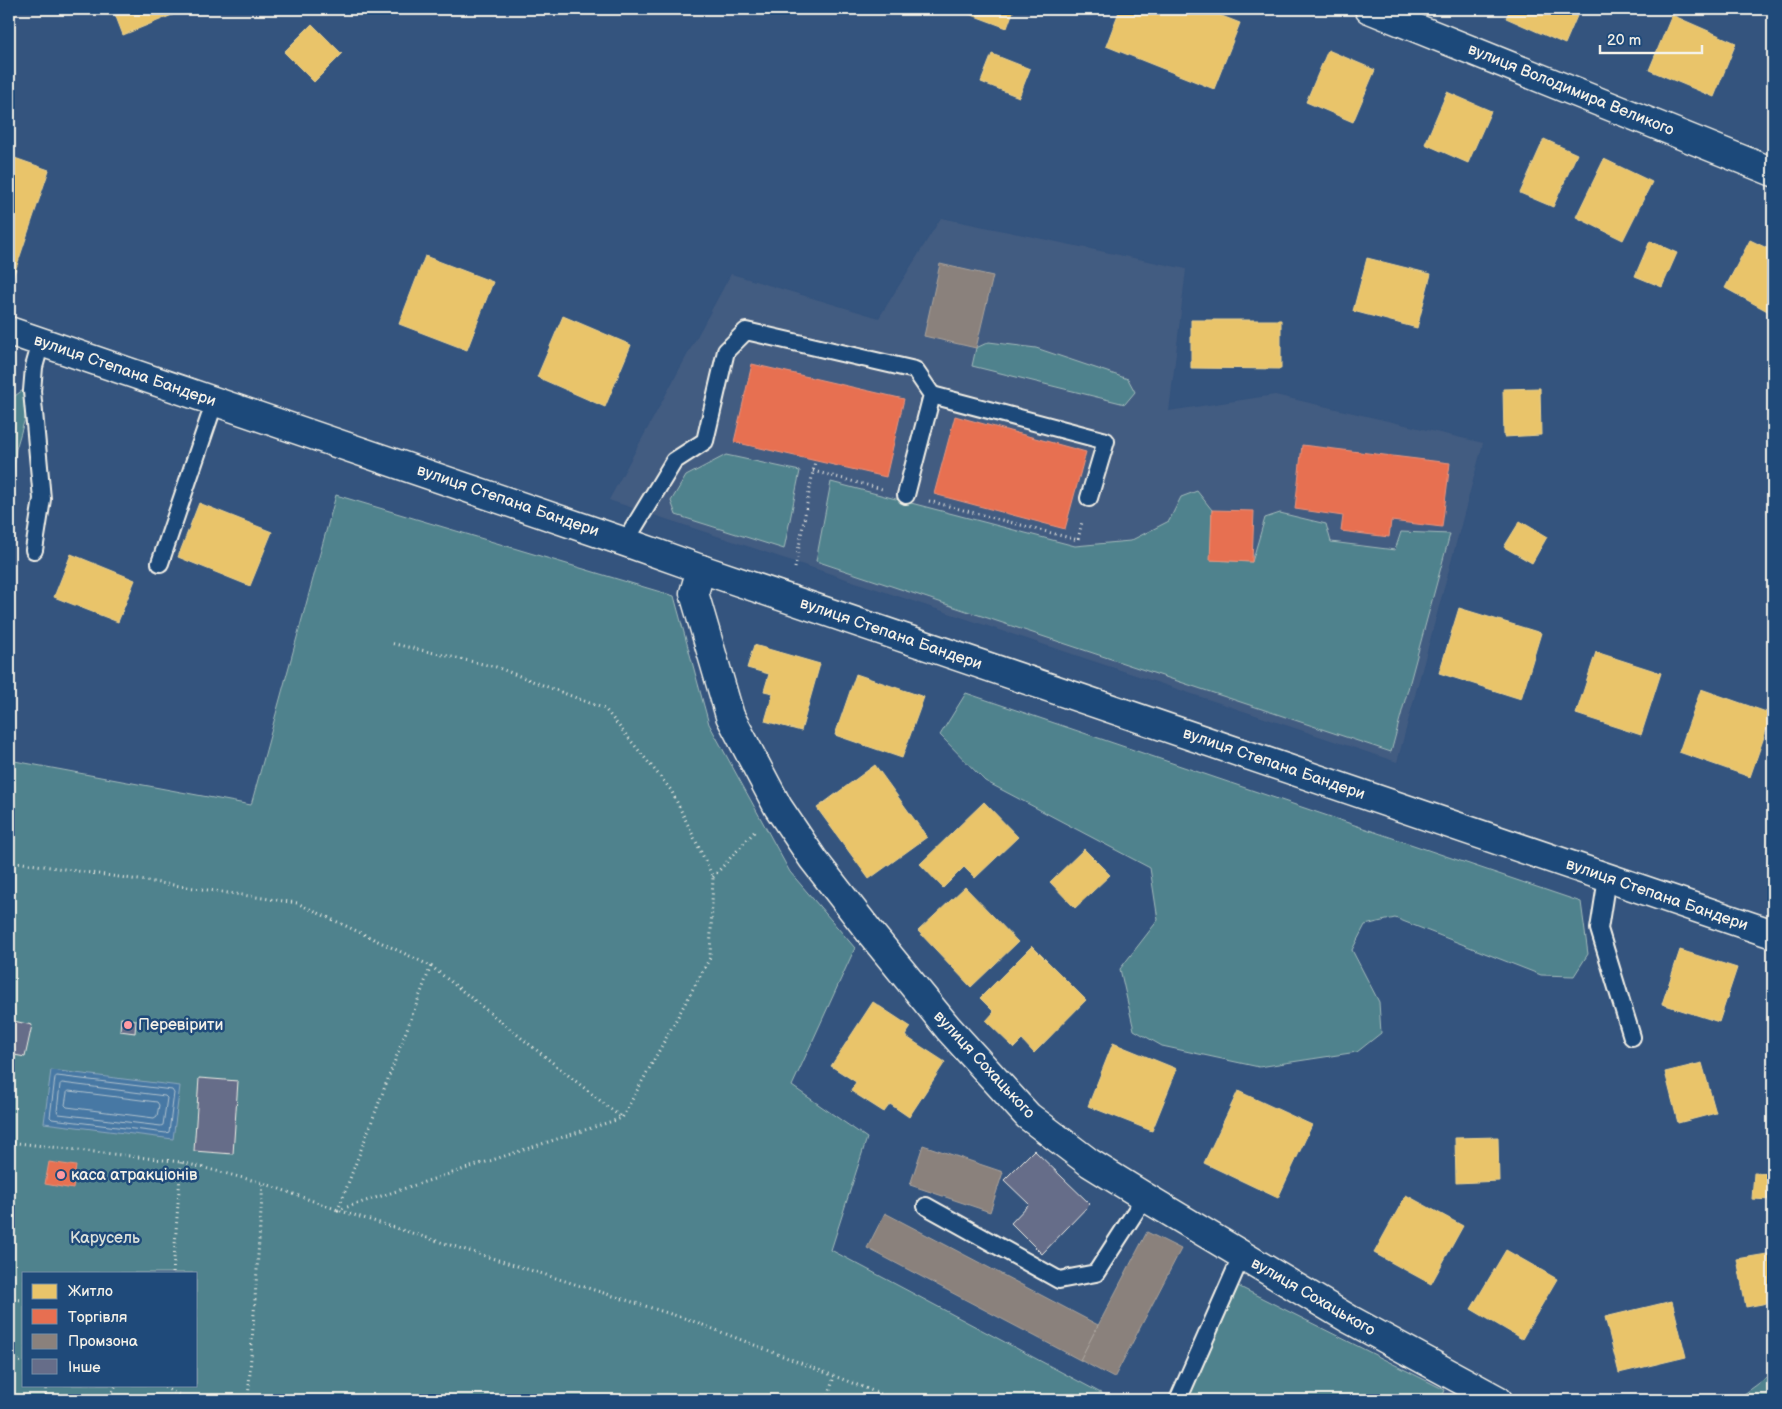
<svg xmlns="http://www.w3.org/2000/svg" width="1782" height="1409" font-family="'Balsamiq Sans',sans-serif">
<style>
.built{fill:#435c81}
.green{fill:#50828d;stroke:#a2baba;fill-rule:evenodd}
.water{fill:#4778a4;stroke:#8ca8bf}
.homes{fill:#e9c46a;stroke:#ecd290}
.shops{fill:#e76f51;stroke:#eb967e}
.industry{fill:#8a817c;stroke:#aaa39c}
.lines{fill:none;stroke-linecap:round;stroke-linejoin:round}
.shore{stroke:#afc1cd;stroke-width:1}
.building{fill:#666d89;stroke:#f4f1e8}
.service-casing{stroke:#f4f1e8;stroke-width:20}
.minor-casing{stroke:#f4f1e8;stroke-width:31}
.secondary-casing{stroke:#f4f1e8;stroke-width:31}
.path{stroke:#f4f1e8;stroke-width:3;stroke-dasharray:1 4;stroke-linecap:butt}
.service{stroke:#1f4a7a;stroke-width:16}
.minor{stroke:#1f4a7a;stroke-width:28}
.secondary{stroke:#1f4a7a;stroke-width:28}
.poi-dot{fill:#ff9aa2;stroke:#1f4a7a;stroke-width:2}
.labels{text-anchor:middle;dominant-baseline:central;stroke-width:5;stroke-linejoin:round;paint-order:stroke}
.street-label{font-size:16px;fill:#f4f1e8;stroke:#1f4a7a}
.poi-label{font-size:16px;fill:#f4f1e8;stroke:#1f4a7a;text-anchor:start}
.park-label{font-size:16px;fill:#dbe0da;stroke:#1f4a7a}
</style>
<rect width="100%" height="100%" fill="#34547e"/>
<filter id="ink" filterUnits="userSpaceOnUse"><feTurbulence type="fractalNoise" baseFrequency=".02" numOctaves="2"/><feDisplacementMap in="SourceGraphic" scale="10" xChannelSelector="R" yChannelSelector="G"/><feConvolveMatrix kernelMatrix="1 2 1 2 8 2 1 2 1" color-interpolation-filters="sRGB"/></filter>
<g filter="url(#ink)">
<path class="built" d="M941 218 1186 269 1169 411 1275 395 1483 443 1397 762 609 500 731 274 879 318Z"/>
<g class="green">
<path d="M989 342 1036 348 1128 379 1135 392 1125 404 972 366 976 348Z"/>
<path d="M36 381 16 449 9 521V400Z"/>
<path d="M726 455 800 471 784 549 676 515 671 501 686 476Z"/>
<path d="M831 482 1075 546 1130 541 1169 521 1181 497 1197 491 1212 510 1211 560 1252 562 1265 518 1280 513 1326 524 1331 542 1395 550 1401 532 1450 534 1391 752 816 561Z"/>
<path d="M336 495 674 596 709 724 790 872 855 948 792 1086 867 1138 831 1250 1114 1400H9V760L251 805ZM24 1273H196V1385H24Z"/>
<path d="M966 693 1581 902 1588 954 1574 976 1541 975 1395 918 1365 925 1352 950 1379 1002 1381 1033 1357 1052 1259 1067 1162 1046 1134 1030 1120 969 1158 920 1150 868 985 781 940 735Z"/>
<path d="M1228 1281 1445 1390 1441 1400H1178Z"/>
<path d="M1773 1373V1400H1736Z"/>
</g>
<path class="water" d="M51 1070 180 1086 173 1139 44 1123Z"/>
<g class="homes">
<path d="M113 9H187L123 35Z"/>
<path d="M956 9H1014L1007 28Z"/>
<path d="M1120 9H1204L1240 23 1214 89 1106 46Z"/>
<path d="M1510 9H1580L1565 44 1506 18Z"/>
<path d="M1672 15 1736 43 1714 97 1649 70Z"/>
<path d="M312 24 342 54 314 82 284 52Z"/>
<path d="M1328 50 1375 70 1353 122 1306 102Z"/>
<path d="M992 54 1030 69 1019 97 981 82Z"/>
<path d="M1447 92 1491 111 1468 163 1425 144Z"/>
<path d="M1544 139 1577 154 1553 207 1520 193Z"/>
<path d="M9 156 49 170 12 280 9 278Z"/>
<path d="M1604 159 1652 182 1623 240 1576 217Z"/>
<path d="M1750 240 1773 251V314L1725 288Z"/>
<path d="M1650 241 1677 253 1662 287 1635 276Z"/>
<path d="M425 256 493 282 467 350 399 324Z"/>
<path d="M1367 258 1431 274 1417 328 1353 311Z"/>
<path d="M563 316 631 345 605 407 537 377Z"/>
<path d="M1191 320H1281V369L1191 368Z"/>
<path d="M1540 388 1541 435 1504 437 1503 389Z"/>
<path d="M199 503 272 532 250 586 178 557Z"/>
<path d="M1520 521 1547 537 1532 563 1504 547Z"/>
<path d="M71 554 135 580 118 622 54 597Z"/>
<path d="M1459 608 1541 633 1521 699 1439 673Z"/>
<path d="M754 645 820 664 801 731 765 721 773 693 764 691 769 674 747 668Z"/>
<path d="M1596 652 1661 673 1641 735 1576 714Z"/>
<path d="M856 674 924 697 902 758 835 735Z"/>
<path d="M1701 689 1772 714 1750 777 1679 752Z"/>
<path d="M875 765 927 837 869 879 817 808Z"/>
<path d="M984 802 1018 837 975 878 964 867 943 888 920 864Z"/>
<path d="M1084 849 1110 875 1075 908 1050 882Z"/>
<path d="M965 887 1018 942 971 987 918 931Z"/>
<path d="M1032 946 1086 1000 1034 1053 1022 1040 1014 1048 986 1021 994 1012 980 998Z"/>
<path d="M1680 950 1737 968 1719 1022 1662 1004Z"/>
<path d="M873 1002 911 1027 905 1036 945 1062 909 1117 890 1104 884 1112 851 1091 856 1082 831 1066Z"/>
<path d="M1113 1043 1177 1069 1152 1131 1088 1106Z"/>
<path d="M1702 1063 1716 1113 1678 1123 1665 1072Z"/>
<path d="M1238 1091 1312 1125 1278 1198 1204 1163Z"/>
<path d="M1498 1137 1499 1181 1456 1183 1455 1138Z"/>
<path d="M1754 1173 1773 1174V1200L1752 1199Z"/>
<path d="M1406 1195 1463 1226 1431 1284 1374 1253Z"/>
<path d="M1506 1250 1557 1279 1522 1339 1471 1309Z"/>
<path d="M1773 1253V1302L1746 1307 1737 1259Z"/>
<path d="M1672 1301 1686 1357 1619 1373 1605 1317Z"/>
</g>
<g class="shops">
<path d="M752 364 904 399 886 477 734 442Z"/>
<path d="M955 416 1086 452 1065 529 934 494Z"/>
<path d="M1302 445 1450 463 1442 527 1391 521 1389 537 1341 531 1343 516 1295 509Z"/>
<path d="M1212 510 1254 511 1252 562 1210 560Z"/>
<path d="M49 1162 76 1166 73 1189 45 1184Z"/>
</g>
<g class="industry">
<path d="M940 264 993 276 976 348 924 336Z"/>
<path d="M923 1145 1003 1172 990 1212 910 1185Z"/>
<path d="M885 1213 1098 1325 1080 1360 867 1248Z"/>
<path d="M1147 1232 1181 1249 1114 1378 1080 1360Z"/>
</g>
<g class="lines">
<g class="shore">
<path d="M57 1076 172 1090 174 1093 169 1132 166 1133 52 1119 50 1117 55 1078Z"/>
<path d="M62 1083 165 1096 167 1098 163 1125 161 1126 59 1114 57 1111 60 1085Z"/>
<path d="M69 1091 157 1102 159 1105 157 1116 154 1118 67 1107 65 1105 67 1093Z"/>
</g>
</g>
<g class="building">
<path d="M121 1018 136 1020 135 1033 120 1031Z"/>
<path d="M9 1020 32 1025 25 1057 9 1054Z"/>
<path d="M199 1078 238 1081 233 1154 194 1151Z"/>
<path d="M1034 1150 1090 1204 1042 1254 1011 1223 1029 1204 1004 1180Z"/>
</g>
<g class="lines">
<defs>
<g id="service">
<path d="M932 395 1106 441 1089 498"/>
<path d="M625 542 674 461 705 441 726 351 746 331 915 370 932 395 906 495"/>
<path d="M34 550 42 499 32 391 34 367 41 342"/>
<path d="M160 563 215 401"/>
<path d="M1607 878 1599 929 1632 1037"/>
<path d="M926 1206 1059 1280 1096 1273 1145 1197"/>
<path d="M1178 1400 1242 1255"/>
</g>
<g id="minor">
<path d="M1369 9 1773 172"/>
<path d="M701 569 694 593 730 716 778 807 813 859 869 931 948 1028 1028 1116 1090 1163 1145 1197 1349 1319 1498 1400"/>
</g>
<path id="secondary" d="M9 331 625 542 701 569 1773 934"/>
</defs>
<use href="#service" class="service-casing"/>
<use href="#minor" class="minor-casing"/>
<use href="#secondary" class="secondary-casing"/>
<g class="path">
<path d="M813 471 882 489"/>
<path d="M929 501 1078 540 1082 522"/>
<path d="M795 568 815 461"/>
<path d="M9 861 297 903 431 966 338 1210 622 1118 710 958 713 877 671 790 605 709 496 667 390 643"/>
<path d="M713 877 755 831"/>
<path d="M431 966 622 1118"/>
<path d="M9 1142 181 1162 263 1183 338 1210 690 1320 896 1400"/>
<path d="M173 1273 181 1162"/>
<path d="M9 1299 24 1300"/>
<path d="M9 1362 24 1361"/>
<path d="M160 1385 189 1400"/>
<path d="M45 1400 46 1385"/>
<path d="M107 1400 116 1385"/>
<path d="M248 1400 263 1183"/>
<path d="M827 1400 834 1376"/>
</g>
<use href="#service" class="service"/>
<use href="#minor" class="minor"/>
<use href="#secondary" class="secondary"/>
</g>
</g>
<g class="poi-dot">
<circle cx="128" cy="1025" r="5"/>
<circle cx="61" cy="1175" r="5"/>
</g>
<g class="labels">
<g class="street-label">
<text transform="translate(1571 90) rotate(22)">вулиця Володимира Великого</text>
<text transform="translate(125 371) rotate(19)">вулиця Степана Бандери</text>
<text transform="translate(508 501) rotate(19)">вулиця Степана Бандери</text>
<text transform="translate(891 634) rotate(19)">вулиця Степана Бандери</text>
<text transform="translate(1274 764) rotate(19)">вулиця Степана Бандери</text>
<text transform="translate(1657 895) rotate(19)">вулиця Степана Бандери</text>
<text transform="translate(984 1065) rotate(47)">вулиця Сохацького</text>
<text transform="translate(1313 1297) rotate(30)">вулиця Сохацького</text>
</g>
<g class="poi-label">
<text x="138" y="1025">Перевірити</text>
<text x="71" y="1175">каса атракціонів</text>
</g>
<g class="park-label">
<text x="105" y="1238">Карусель</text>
</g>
</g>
<rect width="1782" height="1409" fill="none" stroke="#1f4a7a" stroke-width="30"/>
<rect x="15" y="15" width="1752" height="1379" fill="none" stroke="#f4f1e8" stroke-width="2" filter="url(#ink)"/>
<rect x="22" y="1272" width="175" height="115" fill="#1f4a7a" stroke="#748da6"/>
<rect x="32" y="1284" width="25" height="15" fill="#e9c46a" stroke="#748da6"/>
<text x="68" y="1296" font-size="15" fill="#f4f1e8">Житло</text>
<rect x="32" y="1309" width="25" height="15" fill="#e76f51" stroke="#748da6"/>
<text x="68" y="1322" font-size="15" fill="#f4f1e8">Торгівля</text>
<rect x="32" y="1334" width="25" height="15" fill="#8a817c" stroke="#748da6"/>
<text x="68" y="1346" font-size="15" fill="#f4f1e8">Промзона</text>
<rect x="32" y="1359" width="25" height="15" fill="#666d89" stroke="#748da6"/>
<text x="68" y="1372" font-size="15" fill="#f4f1e8">Інше</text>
<path d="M1600 45v8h102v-8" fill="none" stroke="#f4f1e8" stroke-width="2.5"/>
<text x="1607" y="45" font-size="15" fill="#f4f1e8" stroke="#1f4a7a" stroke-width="4" paint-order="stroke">20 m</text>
</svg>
